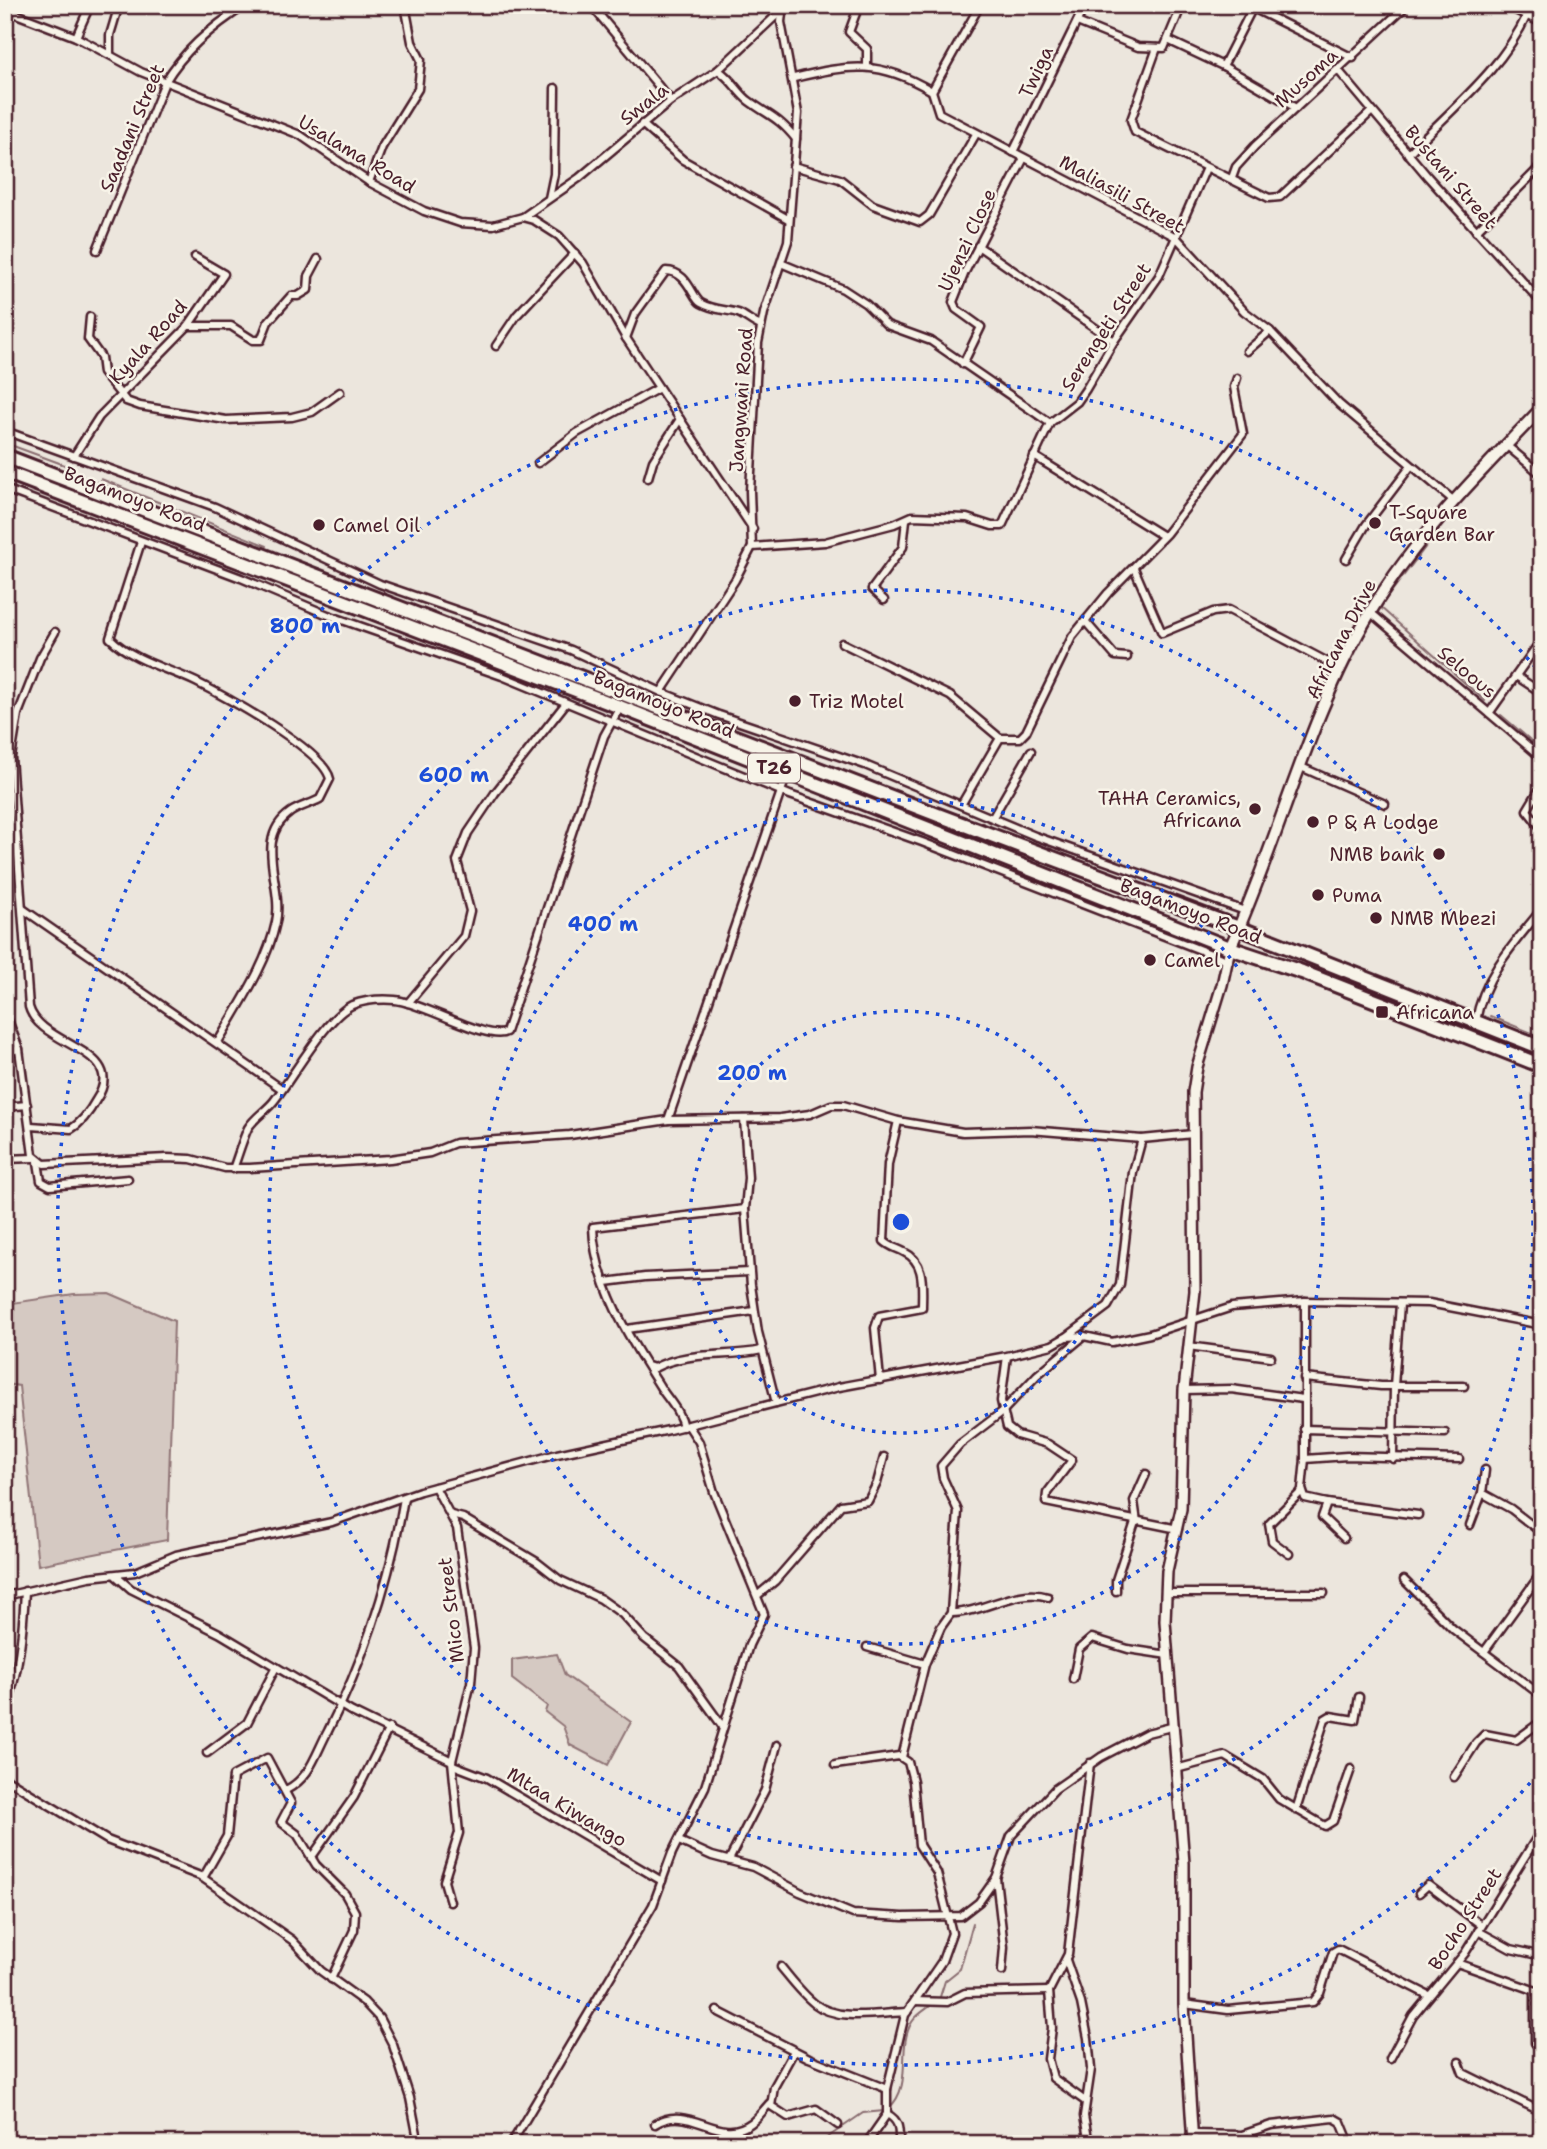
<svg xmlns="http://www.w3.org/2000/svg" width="1547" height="2149" font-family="'Shantell Sans',sans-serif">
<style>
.green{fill:#d5c9c2;stroke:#907476;stroke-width:2}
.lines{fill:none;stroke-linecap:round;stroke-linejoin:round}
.stream{stroke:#896c6f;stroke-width:2}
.street-casing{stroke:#4a1f2b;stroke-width:11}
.secondary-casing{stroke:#4a1f2b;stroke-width:14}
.primary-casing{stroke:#4a1f2b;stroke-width:15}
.highway-casing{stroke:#4a1f2b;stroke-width:18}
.street{stroke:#f7f3e8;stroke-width:6}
.secondary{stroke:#f7f3e8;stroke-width:9}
.primary{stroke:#f7f3e8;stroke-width:10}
.highway{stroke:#f7f3e8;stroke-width:12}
.ring{fill:none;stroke:#1d4ed8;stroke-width:3.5;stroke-dasharray:3.5 7}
.poi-dot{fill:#4a1f2b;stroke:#f7f3e8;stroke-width:2.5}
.labels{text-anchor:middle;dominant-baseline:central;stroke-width:5;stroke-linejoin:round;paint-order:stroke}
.shield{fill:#f7f3e8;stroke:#7e5f64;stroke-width:2}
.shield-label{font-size:18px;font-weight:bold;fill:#4a1f2b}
.street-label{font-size:19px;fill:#4a1f2b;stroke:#f7f3e8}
.poi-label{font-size:19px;fill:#4a1f2b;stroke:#f7f3e8;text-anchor:start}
.centre{fill:#1d4ed8;stroke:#f7f3e8;stroke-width:3.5}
.ring-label{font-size:21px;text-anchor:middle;font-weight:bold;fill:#1d4ed8;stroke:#f7f3e8;stroke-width:5;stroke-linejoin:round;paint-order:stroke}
</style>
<rect width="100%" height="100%" fill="#ece6dd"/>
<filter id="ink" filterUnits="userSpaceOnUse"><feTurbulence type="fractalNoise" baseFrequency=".0143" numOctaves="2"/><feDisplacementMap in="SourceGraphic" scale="14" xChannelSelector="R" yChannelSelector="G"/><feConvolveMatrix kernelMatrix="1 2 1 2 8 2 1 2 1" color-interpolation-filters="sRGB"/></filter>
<g filter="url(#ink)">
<g class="green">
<path d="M109 1293 174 1321 167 1540 38 1565 19 1386 5 1384V1304L74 1294Z"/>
<path d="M557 1654 565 1675 631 1722 608 1765 570 1745 563 1726 545 1712 547 1706 512 1679V1660Z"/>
</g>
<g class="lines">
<g class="stream">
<path d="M5 443 73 468"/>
<path d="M101 479 267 546"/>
<path d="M5 480 40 492"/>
<path d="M332 575 341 579"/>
<path d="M1380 607 1485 701"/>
<path d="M1379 608 1459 503"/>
<path d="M467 627 573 668"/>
<path d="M1501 715 1542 750"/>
<path d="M806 758 935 807"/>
<path d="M1490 1016 1542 1037"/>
<path d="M1510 1060 1542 1073"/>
<path d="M939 2000 945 1981 960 1969 973 1923"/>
<path d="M889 2108C914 2085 896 2048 912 2022 917 2014 927 2009 934 2003"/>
<path d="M818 2144 863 2113 884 2111"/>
</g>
<defs>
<g id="street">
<path d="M591 5 671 101"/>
<path d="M859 5 849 32 867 49V66"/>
<path d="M1505 5 1542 23"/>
<path d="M1253 8 1353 58"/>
<path d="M11 12 76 37 141 72 300 135 369 182 424 211 460 223 493 225 523 217 534 220 559 236 583 263 626 338 753 529"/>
<path d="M1077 22 1138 47 1164 48 1182 5"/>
<path d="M5 30 13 5"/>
<path d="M76 37 90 5"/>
<path d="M1170 41 1223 66 1296 108"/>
<path d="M1157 48 1131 120 1135 132 1269 198 1280 197 1372 111"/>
<path d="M110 54V35L119 5"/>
<path d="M1223 66 1254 5"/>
<path d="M718 70C732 79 738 93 749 101 771 117 778 117 796 139"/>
<path d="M1338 70 1428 177 1542 303"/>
<path d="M794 78C851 64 880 60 932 91L939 113 1176 237 1244 311 1270 331 1339 404 1454 501"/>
<path d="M932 91 980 5"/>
<path d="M642 124 683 160 788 219"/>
<path d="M1013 152 1085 5"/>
<path d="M1408 154C1449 111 1502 70 1527 15"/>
<path d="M793 166 840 179 873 205 920 222 929 215 976 134"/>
<path d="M1232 178 1236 167 1255 146 1407 5"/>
<path d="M369 182 382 147 418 89 421 60 412 42 405 5"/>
<path d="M549 198 554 174 555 88"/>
<path d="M523 217 579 178 671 101 718 70 781 11"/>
<path d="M1476 231 1542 165"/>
<path d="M978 246 1114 341"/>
<path d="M97 250 165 82C184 50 214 25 246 5"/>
<path d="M783 264 843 289 866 304 887 325 931 341 1050 423"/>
<path d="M5 301 9 305 5 365"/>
<path d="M90 317 88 339 101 357 103 373 126 401 140 406 226 420 292 417 312 412 340 392"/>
<path d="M188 326H231L253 340H261L268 322 291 296H298L308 290 309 276 318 259"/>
<path d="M626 338 635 314 666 271C688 271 692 298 701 303 715 311 726 309 738 313 746 316 752 323 761 326"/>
<path d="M496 346 517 315 575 253"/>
<path d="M1247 351 1270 331"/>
<path d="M963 364 981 327 956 309 953 302 965 272 1024 158"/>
<path d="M5 431 215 507 380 584 571 650 661 692 719 715 865 765 1035 836 1245 911"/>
<path d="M1506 445 1542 475"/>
<path d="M74 456 99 417 188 326 224 274 195 257"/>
<path d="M1034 456 1163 536"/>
<path d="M538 463 577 433 659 388"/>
<path d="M648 478 653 461 680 419"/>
<path d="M5 489 241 578 328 615 502 676 790 795 922 842 1229 961"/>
<path d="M141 542 110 638C132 660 169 669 196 682 224 696 324 750 330 779L320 799C311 804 300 806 291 812 252 839 284 885 276 922 267 965 239 1005 218 1042"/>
<path d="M752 547 825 542 894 524 912 516 967 518 992 526H1002L1050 423 1077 402 1086 389 1114 341 1159 276 1206 168"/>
<path d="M1346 559 1366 525 1411 466"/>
<path d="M1134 568 1162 633 1213 612 1229 610 1341 669"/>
<path d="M884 600 872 589 903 547 906 520"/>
<path d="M1370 612 1542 758"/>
<path d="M1085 621 1115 656 1127 657"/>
<path d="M842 643 950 696 1000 738"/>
<path d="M1516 676 1542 693"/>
<path d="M661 692 735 580 752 547 750 491 758 343 764 313 788 241 798 113 781 22 783 5"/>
<path d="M1490 712 1542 639"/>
<path d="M1301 767 1385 804"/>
<path d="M1542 785 1527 810 1542 829"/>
<path d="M961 805 1000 738H1020L1026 732 1072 637 1108 593 1166 534 1243 434 1234 387 1237 378"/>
<path d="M993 817 1031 751"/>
<path d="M23 909 282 1089"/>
<path d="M408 1003 464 936 470 911 457 861 468 833 495 793 566 703"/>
<path d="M5 1012 19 1049 33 1155 44 1164 167 1158 191 1159 225 1168H250L390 1159 430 1153 455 1143 570 1135 668 1120 780 1118 810 1114 831 1105H843L898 1121 963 1132 1030 1130 1142 1139 1193 1134"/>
<path d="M1476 1021C1483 977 1514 943 1542 909"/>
<path d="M5 1052 19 1049"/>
<path d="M5 1107 27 1105"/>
<path d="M744 1119 748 1178 745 1209 751 1285 758 1332 776 1403"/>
<path d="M668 1120 787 774"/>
<path d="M31 1126 71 1129C81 1123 90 1111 96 1100 130 1049 40 1047 29 1007L11 757 18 714 40 658 55 632"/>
<path d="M5 1159 34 1158"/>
<path d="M38 1162 41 1181 50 1186 128 1179"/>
<path d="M233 1169C238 1156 242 1141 248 1128 255 1117 266 1111 274 1101 293 1077 326 1017 352 1005 365 1000 381 999 395 1000 421 1002 489 1042 506 1032L604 736 620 707"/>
<path d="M606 1282 645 1277 749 1272"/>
<path d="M1305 1301V1459L1302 1489 1305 1498 1327 1503"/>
<path d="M627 1329 754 1311"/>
<path d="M1068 1336 1108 1306 1120 1285 1133 1172 1142 1139"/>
<path d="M1188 1346 1271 1357"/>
<path d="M1007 1356 1001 1401 1007 1427 1017 1435 1048 1444 1072 1460 1047 1493 1046 1502 1178 1529"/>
<path d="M648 1366 654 1368C689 1350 726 1358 762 1350"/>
<path d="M1304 1378 1381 1386H1464"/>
<path d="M880 1380 875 1328 879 1316 922 1308C922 1287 926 1262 904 1252 897 1248 890 1247 884 1241L888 1164 898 1121"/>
<path d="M1184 1390 1231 1389 1303 1399"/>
<path d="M683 1427C680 1410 667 1399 659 1385 630 1340 594 1282 593 1227L745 1209"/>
<path d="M1304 1429 1445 1433"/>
<path d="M1305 1459 1347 1456 1459 1459"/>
<path d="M1393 1459 1394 1386 1400 1304"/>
<path d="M435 1487 457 1528 474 1648 471 1683 452 1761 459 1833 444 1881 450 1902"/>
<path d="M1482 1493 1511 1509 1542 1533"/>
<path d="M451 1515 463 1518 537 1562 560 1580 601 1599 622 1614 644 1638 679 1666 723 1727"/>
<path d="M1137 1522 1134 1501 1146 1474"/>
<path d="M1470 1525 1482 1493 1485 1470"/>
<path d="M1344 1538 1322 1517 1327 1503 1418 1515"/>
<path d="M1289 1554 1272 1541 1269 1524 1302 1491"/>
<path d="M116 1576 131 1589 219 1633 352 1712 452 1761"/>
<path d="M1404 1580 1453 1629 1542 1696"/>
<path d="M1116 1591V1580L1135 1522"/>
<path d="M1166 1593H1324"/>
<path d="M758 1595 775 1581 841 1505 868 1501 877 1483 884 1457"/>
<path d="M5 1596 89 1577 135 1572 176 1555 332 1522 420 1491 557 1454 669 1430 839 1387 1007 1356 1052 1345 1066 1337 1084 1336 1112 1342 1150 1334 1232 1307 1305 1301 1429 1303 1542 1325"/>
<path d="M951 1613C984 1613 1017 1587 1048 1597"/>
<path d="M867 1647 925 1664"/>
<path d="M1484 1652 1542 1572"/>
<path d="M1073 1679 1079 1649 1092 1638 1128 1649 1168 1655"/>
<path d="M5 1711C19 1673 23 1631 25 1591"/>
<path d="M207 1753 247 1723 276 1667"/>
<path d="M902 1757 925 1664 941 1627 951 1613 958 1511 943 1478 941 1466 960 1444 1002 1412 1037 1375 1084 1336"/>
<path d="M453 1765 487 1778 662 1881"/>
<path d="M835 1765 899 1756 908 1762 913 1781 919 1845 937 1873 952 1933 942 1961 905 2015 887 2089V2114L866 2144"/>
<path d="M1176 1769 1225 1756 1263 1779 1279 1799 1325 1826 1333 1821 1351 1769"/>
<path d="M1454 1777 1476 1743 1485 1734 1516 1740 1542 1721"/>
<path d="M5 1778 107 1840 200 1876 292 1940 321 1971 364 2002 379 2018 393 2045 410 2098 419 2144"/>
<path d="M286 1790C311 1777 315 1755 328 1731 366 1656 390 1581 404 1498"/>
<path d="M1296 1810 1325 1719 1330 1716 1355 1720 1359 1697"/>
<path d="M679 1841 712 1856 753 1867 800 1892 853 1914 903 1917 961 1916 979 1902 996 1878 1011 1836 1055 1789 1101 1757 1147 1733 1171 1727"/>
<path d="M311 1858 354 1797 389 1728"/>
<path d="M729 1860 765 1790 777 1745"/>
<path d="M203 1878 227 1836 233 1776 267 1758 291 1803 281 1822 297 1834 316 1865 345 1894 355 1912 354 1930 331 1979"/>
<path d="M996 1878 1004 1947 1002 1971"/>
<path d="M1419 1893 1428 1885 1480 1924"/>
<path d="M1478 1931 1511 1949 1542 1956"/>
<path d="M1066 1960 1081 2003 1088 2038 1091 2069 1084 2116 1089 2144"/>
<path d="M1457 1963 1542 1993"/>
<path d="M781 1967C791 1979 802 1994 815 2004 838 2022 879 2013 907 2012"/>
<path d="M1535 1992V2043L1542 2049"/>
<path d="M915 2001 947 2002 965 1993 1049 1991"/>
<path d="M1184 2004 1228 2010 1313 2002 1320 1993 1333 1952 1338 1949 1428 1995"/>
<path d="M717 2011 809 2058 887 2089"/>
<path d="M794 2051 774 2087 771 2106 788 2117 816 2109 838 2125"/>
<path d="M1390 2059 1413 2016 1465 1953 1542 1829"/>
<path d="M1459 2062 1463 2073 1542 2112"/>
<path d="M1085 2101 1053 2078 1048 2059 1052 2028 1049 1991 1068 1954 1090 1763"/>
<path d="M887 2114C900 2121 899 2129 899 2144"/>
<path d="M655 2124C690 2102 719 2147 751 2123 758 2118 764 2109 770 2103"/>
<path d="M1192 2134 1242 2135 1271 2125 1334 2118 1341 2122 1350 2144"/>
<path d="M511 2144 653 1905 672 1853 705 1787 749 1645 764 1614 714 1492 699 1442 688 1425"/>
<path d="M1532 2144 1542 2128"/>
</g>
<path id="secondary" d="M1193 2144 1184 2004V1863L1165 1621 1167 1571 1181 1509 1184 1390 1195 1291 1193 1092 1197 1067 1222 985 1230 948"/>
<path id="primary" d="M1230 948C1280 838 1308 715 1371 611 1417 535 1481 471 1542 408"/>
<g id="highway">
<path d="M5 456 938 815 1239 928 1542 1048"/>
<path d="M5 472 620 707 1230 948 1302 972 1542 1066"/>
</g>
</defs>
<use href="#street" class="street-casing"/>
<use href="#secondary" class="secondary-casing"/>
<use href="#primary" class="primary-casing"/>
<use href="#highway" class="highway-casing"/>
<use href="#street" class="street"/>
<use href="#secondary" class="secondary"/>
<use href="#primary" class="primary"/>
<use href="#highway" class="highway"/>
</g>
</g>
<g class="ring">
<circle cx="901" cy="1222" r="211"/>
<circle cx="901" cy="1222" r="422"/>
<circle cx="901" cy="1222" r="632"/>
<path d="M1537 1775A843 843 0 1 1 1537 669"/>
</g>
<g class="poi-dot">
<circle cx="1375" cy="523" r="7"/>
<circle cx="319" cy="525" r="7"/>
<circle cx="795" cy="701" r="7"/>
<circle cx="1255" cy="809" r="7"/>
<circle cx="1313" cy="822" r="7"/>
<circle cx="1439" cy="854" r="7"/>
<circle cx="1318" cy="895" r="7"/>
<circle cx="1376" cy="918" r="7"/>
<circle cx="1150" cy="960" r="7"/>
<rect x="1375" y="1005" width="14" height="14" rx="3.5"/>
</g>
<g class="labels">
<rect class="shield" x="748" y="753.5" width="52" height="29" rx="5"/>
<g class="shield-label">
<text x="774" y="768">T26</text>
</g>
<g class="street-label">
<text transform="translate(1036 72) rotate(-65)">Twiga</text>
<text transform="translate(1306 78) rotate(-42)">Musoma</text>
<text transform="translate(644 104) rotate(-38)">Swala</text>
<text transform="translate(132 128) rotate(-67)">Saadani Street</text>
<text transform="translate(357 154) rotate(31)">Usalama Road</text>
<text transform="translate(1451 177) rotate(49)">Bustani Street</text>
<text transform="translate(1122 194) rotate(29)">Maliasili Street</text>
<text transform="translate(967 240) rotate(-65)">Ujenzi Close</text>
<text transform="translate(1106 327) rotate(-57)">Serengeti Street</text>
<text transform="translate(148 342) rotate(-48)">Kyala Road</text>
<text transform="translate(741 400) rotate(-86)">Jangwani Road</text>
<text transform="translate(135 499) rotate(21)">Bagamoyo Road</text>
<text transform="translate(1341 639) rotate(-63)">Africana Drive</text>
<text transform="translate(1467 672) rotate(40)">Seloous</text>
<text transform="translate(664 704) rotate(22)">Bagamoyo Road</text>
<text transform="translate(1191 911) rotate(21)">Bagamoyo Road</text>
<text transform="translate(451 1610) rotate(-97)">Mico Street</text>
<text transform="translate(567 1807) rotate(31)">Mtaa Kiwango</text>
<text transform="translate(1465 1919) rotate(-57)">Bocho Street</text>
</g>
<g class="poi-label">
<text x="1389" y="512">T-Square<tspan x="1389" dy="22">Garden Bar</tspan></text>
<text x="333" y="525">Camel Oil</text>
<text x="809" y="701">Triz Motel</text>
<text x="1241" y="798" text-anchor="end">TAHA Ceramics,<tspan x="1241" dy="22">Africana</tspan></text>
<text x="1327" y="822">P &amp; A Lodge</text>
<text x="1425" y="854" text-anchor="end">NMB bank</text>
<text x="1332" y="895">Puma</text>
<text x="1390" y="918">NMB Mbezi</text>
<text x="1164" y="960">Camel</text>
<text x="1396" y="1012">Africana</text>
</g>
</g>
<circle cx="901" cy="1222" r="10" class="centre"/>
<g class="ring-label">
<text x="305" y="633">800 m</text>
<text x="454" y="782">600 m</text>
<text x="603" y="931">400 m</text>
<text x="752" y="1080">200 m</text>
</g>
<rect width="1547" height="2149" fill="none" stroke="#f7f3e8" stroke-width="28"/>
<rect x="14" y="14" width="1519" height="2121" fill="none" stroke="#4a1f2b" stroke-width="2.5" filter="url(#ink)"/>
</svg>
